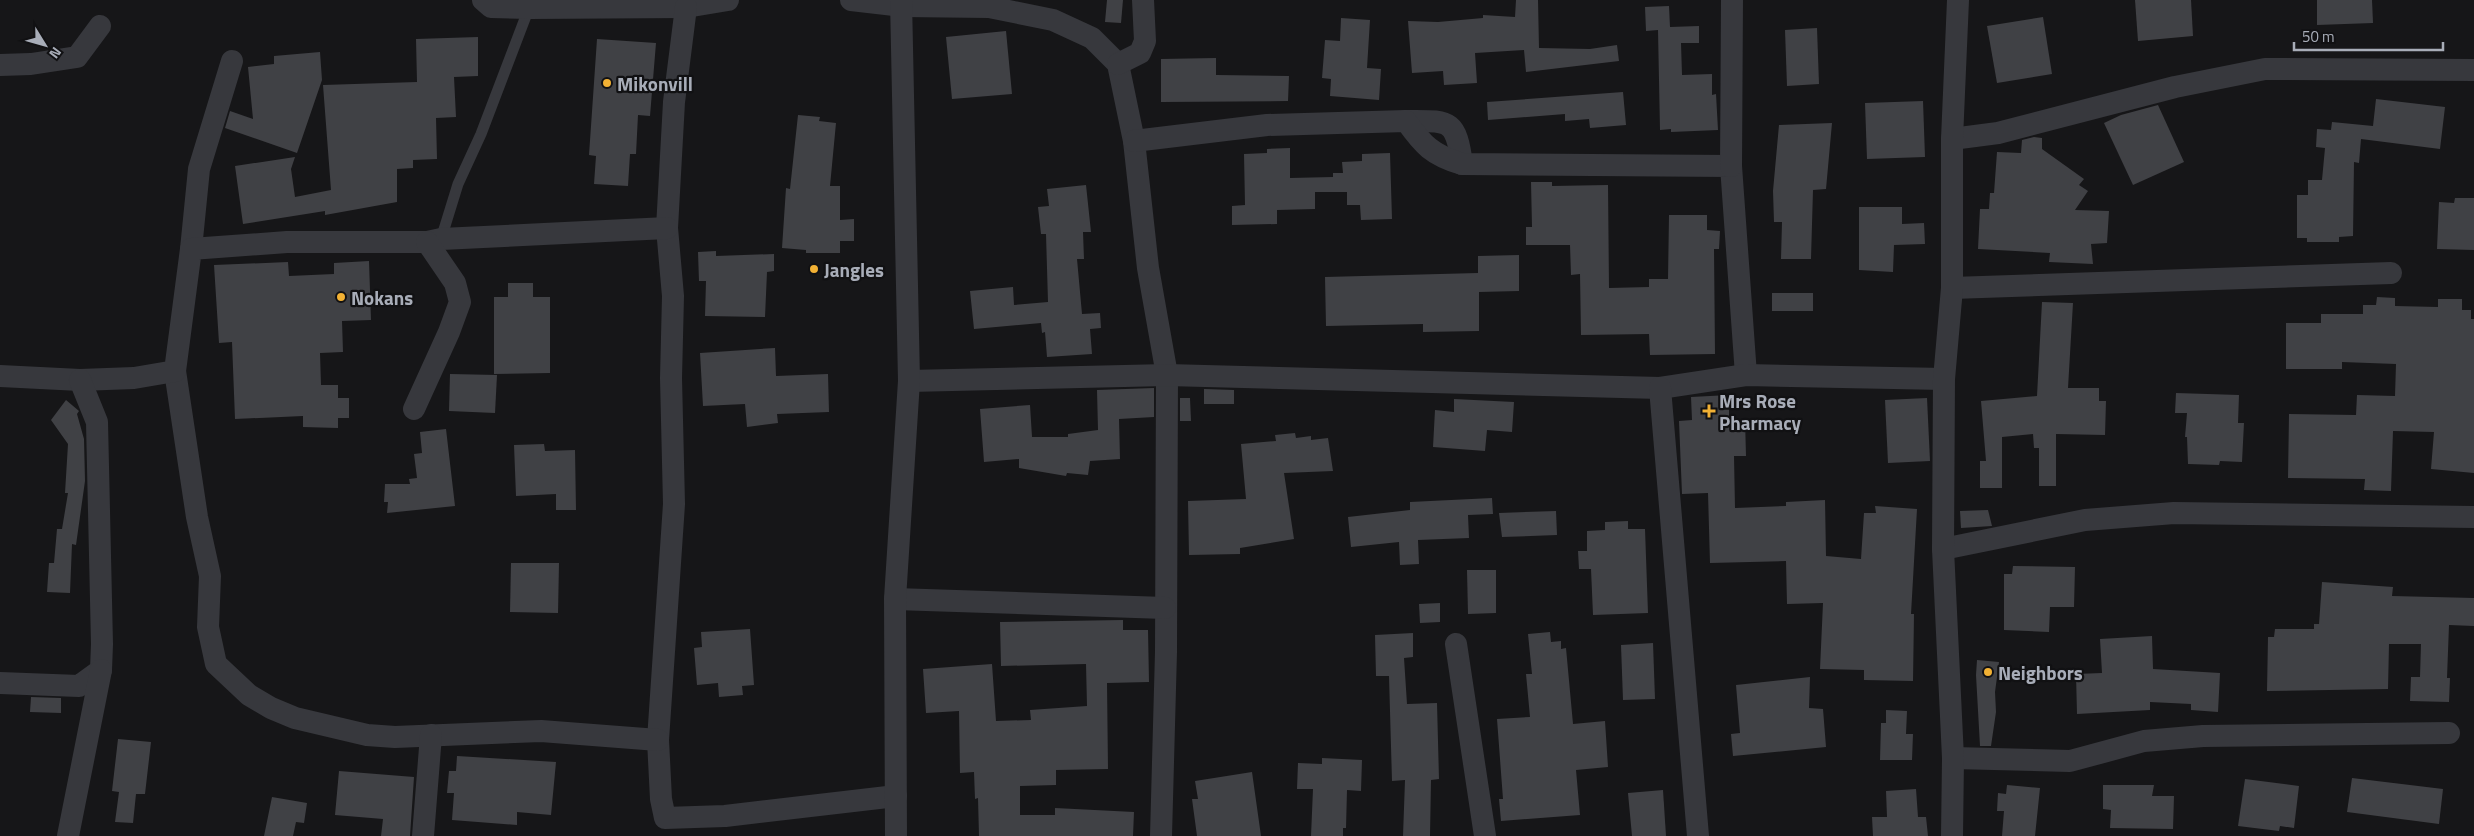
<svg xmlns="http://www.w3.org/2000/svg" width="2474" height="836" font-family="'Titillium Web',sans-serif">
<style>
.building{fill:#404145}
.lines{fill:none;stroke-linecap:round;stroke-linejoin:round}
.service{stroke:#37383d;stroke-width:11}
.minor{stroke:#37383d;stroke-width:22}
.poi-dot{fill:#f2b134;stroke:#111113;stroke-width:2}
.labels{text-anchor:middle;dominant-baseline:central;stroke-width:4.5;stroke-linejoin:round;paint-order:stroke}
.poi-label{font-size:19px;font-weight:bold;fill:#a8adb8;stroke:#111113;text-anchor:start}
</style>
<rect width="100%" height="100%" fill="#161618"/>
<g class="building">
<path d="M1107 0H1123L1121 23 1105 22Z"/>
<path d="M1516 0H1538L1539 48 1590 49 1617 45 1619 61 1526 72 1524 50 1475 53 1477 83 1444 85 1443 71 1412 73 1408 21 1438 22 1483 18V15L1515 17Z"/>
<path d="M2135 0H2191L2193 36 2138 41Z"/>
<path d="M2317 0H2372L2373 23 2317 25Z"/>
<path d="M1669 6 1670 27 1699 26V43H1681L1682 75 1712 74V95L1716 94 1718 130 1671 132V129L1660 130 1658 30 1646 31 1645 7Z"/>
<path d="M2043 17 2052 74 1997 83 1987 26Z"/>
<path d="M1341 18 1370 20 1367 68 1381 69 1379 100 1330 96 1331 79 1322 78 1325 40 1340 41Z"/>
<path d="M1817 28 1819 84 1787 86 1785 30Z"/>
<path d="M1006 31 1012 94 952 99 946 37Z"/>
<path d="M478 37V76L454 77 456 117 436 118 437 159 413 160V168L397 169V202L325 215V211L243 224 235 166 295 157 291 169 295 197 331 190 323 85 417 82 416 39Z"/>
<path d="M597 39 656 43 650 116 638 115 636 154H630L628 186 594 184 596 156 589 155Z"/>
<path d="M320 52 322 80 297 153 225 128 230 111 253 119 248 67 274 64V56Z"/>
<path d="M1216 58V75L1289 76 1288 101 1161 102V59Z"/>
<path d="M1623 92 1626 125 1590 128 1589 119 1565 121V114L1488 120 1487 102Z"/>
<path d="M2376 99 2445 107 2440 149 2361 139 2359 163 2354 162 2353 236 2339 237V242H2307V238H2297V195H2308V180H2322L2325 148 2316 147 2317 129 2331 130 2332 122 2373 126Z"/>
<path d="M1923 101 1925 157 1867 159 1865 103Z"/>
<path d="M2158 105 2184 162 2133 185 2104 123 2121 115Z"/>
<path d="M798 115 820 117 819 121 836 123 830 186H840V220L854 219V241H840V253H806V250L782 248 786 188 790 189Z"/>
<path d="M1832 123 1826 189 1813 190 1811 259H1781L1782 222H1774L1773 191 1779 125Z"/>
<path d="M2034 137 2042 138V149L2084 179 2079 185 2088 191 2075 210 2109 211 2107 243 2091 244 2093 264 2049 262 2050 253 1978 249 1980 209H1989L1990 193H1994L1997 152 2021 153 2022 140Z"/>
<path d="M1290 148V178L1333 177V173H1343L1342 162 1362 161V154L1390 153 1392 219 1361 220 1360 205H1347V192H1315V209L1277 210V224L1232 225V206L1245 205 1244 154 1267 153V149Z"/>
<path d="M1531 182H1552V186L1608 185 1609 288 1649 287V279H1668L1669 215H1707V230L1720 231 1719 249H1714L1715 354 1650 355 1649 334 1581 335 1580 274 1571 275 1570 245H1526V227H1532Z"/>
<path d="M1086 185 1091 232H1083L1084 259H1077L1082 314 1100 313 1101 328 1090 329 1092 354 1047 357 1045 332 1042 333 1041 323 974 329 970 291 1013 287 1014 305 1048 302 1046 234H1041L1038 207 1049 206 1047 189Z"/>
<path d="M2455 198H2474V250L2437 249 2439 202 2454 203Z"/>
<path d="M1859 207H1902V224L1924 223 1925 244 1894 245 1893 272 1859 270Z"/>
<path d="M716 251V256L774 254V271L767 272 765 317 705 316 706 281H699L698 252Z"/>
<path d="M1519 255V291L1479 292V331L1423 332V324L1326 326 1325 277 1478 273V256Z"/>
<path d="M369 261 371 320 342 321 343 352 320 353 321 385H338V398H349V418H338V428L303 427V416L235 419 232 342 219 343 214 265 288 262 289 276 334 274V263Z"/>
<path d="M508 283H533V297H550V373L494 374V297H508Z"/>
<rect x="1772" y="293" width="41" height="18"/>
<path d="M2377 297 2395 298V306L2438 307V299H2462V310H2471V319H2474V473L2431 469 2434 432 2393 431 2391 491 2364 490 2365 479 2288 478 2289 414 2356 415 2357 395 2395 396 2396 364 2342 362V369H2286V323H2321V314H2363V305H2376Z"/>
<path d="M2042 302 2073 303 2068 388H2099V401H2106L2105 435 2056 434V486H2039V448H2034L2033 434 2002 437V488H1980V461H1986L1981 401 2037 396Z"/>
<path d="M775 348 776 376 828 374 829 412 777 414 778 423 747 427 745 404 703 406 700 353Z"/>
<path d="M450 374 497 375 495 413 449 411Z"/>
<path d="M1154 388V417L1119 419 1120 459 1090 461 1088 475 1067 473 1066 476 1019 468V459L984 462 980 409 1030 405 1032 437H1068V434L1098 430 1097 390Z"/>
<path d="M1204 389 1234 390V404H1204Z"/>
<path d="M2176 393 2239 395 2238 423H2244L2242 462 2220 461 2219 465 2188 464 2187 437H2185L2187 413H2175Z"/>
<path d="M1729 395V419H1745L1746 456H1734L1735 508 1786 506V502L1825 500 1826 556 1861 559 1864 513H1876L1875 506 1917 509 1911 614H1914L1913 681 1864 680V670L1820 669 1823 603 1787 604 1786 561 1710 563 1708 493 1682 494 1679 421 1692 420 1691 397Z"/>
<path d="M1180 398H1190L1191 421H1180Z"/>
<path d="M1927 398 1930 461 1888 463 1885 400Z"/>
<path d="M1454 399 1514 402 1512 432 1487 430 1485 451 1433 447 1435 410 1454 412Z"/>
<path d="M66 400 79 411 77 414 84 439 85 481 76 545 72 544 70 593 47 592 49 563H54L57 529H62L68 493H65L68 444 51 420Z"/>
<path d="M446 429 455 506 387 513 388 502H384L385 484H410L409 479 417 478 414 454 422 453 420 432Z"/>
<path d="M1295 433 1296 438 1311 436V440L1328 438 1333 471 1284 473 1294 539 1240 548V554L1189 555 1188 501 1246 499 1241 444 1276 441 1275 435Z"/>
<path d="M544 444 545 451 575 450 576 510H556V494L516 496 514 445Z"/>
<path d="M1492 498 1493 514 1468 515 1469 538 1418 540 1419 564 1400 565 1399 542 1351 547 1348 517 1410 510V502Z"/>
<path d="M1988 510 1992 526 1961 528 1960 511Z"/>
<path d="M1556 511 1557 535 1502 537 1499 513Z"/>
<path d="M1628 521V529H1645L1648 613 1593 615 1591 569H1579L1578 551H1587V531L1605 530V522Z"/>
<path d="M511 563H559L558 613 510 612Z"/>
<path d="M2013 566 2075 567 2074 607H2050L2049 632 2004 630V574H2012Z"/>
<path d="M1467 570H1496V613L1468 614Z"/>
<path d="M2322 582 2393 587 2392 596 2474 598V626L2449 625 2447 678H2450L2449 702 2410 701 2411 677H2420L2421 644H2389L2388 689 2267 691 2268 637H2274L2275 629H2314V624H2319Z"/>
<path d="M1440 603V622L1420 623 1419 604Z"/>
<path d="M1123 620V630H1148L1149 682 1107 683 1108 769 1056 770V785L1020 786V815H1055V808L1134 812 1133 836H979L978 798 975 799 974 772 960 773 959 711 926 713 923 669 992 664 996 721 1031 720 1030 710 1087 706 1086 664 1001 666 1000 622Z"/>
<path d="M750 629 754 685 742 686 743 695 719 697 718 683 697 685 694 648 702 647 701 632Z"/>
<path d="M1550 632 1551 642 1561 641V649L1566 648 1573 724 1605 721 1608 767 1576 770 1580 815 1501 821 1499 799H1503L1497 719 1530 717 1526 674H1532L1528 634Z"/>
<path d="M1413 633V657L1404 658 1407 704 1437 703 1439 779 1431 780 1430 836H1403L1405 780 1392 781 1389 676H1376L1375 635Z"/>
<path d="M2152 636 2153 669 2220 673 2218 712 2191 710V704L2150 702V710L2077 714 2076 674 2102 673 2100 639Z"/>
<path d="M1653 643 1655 699 1623 700 1621 645Z"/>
<path d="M1977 660 1999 662 1995 692 1996 712 1991 746H1980L1976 675Z"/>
<path d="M1810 677 1809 708 1823 709 1826 747 1733 756 1731 734 1740 733 1736 685Z"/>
<path d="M31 697 61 698V713L30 712Z"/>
<path d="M1886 710 1907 711 1906 734H1913L1912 760H1880L1881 723H1886Z"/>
<path d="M118 739 151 742 145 794H136L133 823 115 822 119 792 112 791Z"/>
<path d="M457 756 556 762 551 815 517 812V825L452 820 454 793H447L449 771H456Z"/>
<path d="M1322 758 1362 760 1361 791 1347 790 1346 828H1343V836H1311L1313 789H1297L1298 763 1322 764Z"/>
<path d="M339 771 414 777 410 836H381L383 819 335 815Z"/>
<path d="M1252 772 1261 836H1197L1192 799H1198L1195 781Z"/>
<path d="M2352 778 2443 789 2439 824 2347 812Z"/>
<path d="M2245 779 2299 786 2294 828 2280 826 2279 831 2238 826Z"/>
<path d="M2007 785 2040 788 2035 836H2002L2004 811H1997L1998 793 2006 794Z"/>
<path d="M2103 785H2154L2152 796H2174L2173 829 2110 828 2111 810 2103 809Z"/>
<path d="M1916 789 1918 817H1926L1928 836H1873L1872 817H1887L1886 791Z"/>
<path d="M1663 790 1666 836H1632L1628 793Z"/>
<path d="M272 797 307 803 304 823 296 822 293 836H264Z"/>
</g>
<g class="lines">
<path class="service" d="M441 239 458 184 481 134 529 8"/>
<g class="minor">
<path d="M483 0 491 7 529 8 686 7 728 0"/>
<path d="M851 0 903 6 989 7 1053 20 1092 38 1118 64 1134 141 1148 268 1167 375 1166 652 1161 836"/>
<path d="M686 7 674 102 667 228 673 296 671 378 674 504 658 740 661 799 665 818 725 816 896 796"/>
<path d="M1118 64 1140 53 1145 41 1143 0"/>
<path d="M0 65 31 64 77 57 100 26"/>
<path d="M1406 121C1449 121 1456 118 1462 164"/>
<path d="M1952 139 1998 133 2175 87 2265 69 2474 70"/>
<path d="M1134 141 1267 125 1406 121C1423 145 1432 155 1462 164L1731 166 1746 375"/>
<path d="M1731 166 1732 0"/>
<path d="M191 249 199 169 232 61"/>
<path d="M1952 288 2391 273"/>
<path d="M175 371 197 517 210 576 208 627 216 664 249 695 271 708 295 718 367 735 395 737 541 731 658 740"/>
<path d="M0 376 80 380 134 378 175 371 191 249 287 242H427L441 239 667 228"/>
<path d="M909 381 1167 375 1660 388 1746 375 1944 379"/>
<path d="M1660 388 1698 836"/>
<path d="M414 409 449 332 460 302 455 283 427 242"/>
<path d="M1943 549 2085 520 2174 513 2474 517"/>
<path d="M895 599 1165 608"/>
<path d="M1456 644 1485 836"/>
<path d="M0 683 79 686 101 670 102 644 97 422 80 380"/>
<path d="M1953 758 2070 761 2144 741 2203 736 2449 733"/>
<path d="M68 836 101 670"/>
<path d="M423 836 431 735"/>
<path d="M896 836 895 599 909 381 901 0"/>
<path d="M1952 836 1953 758 1943 549 1944 379 1952 288V139L1958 0"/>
</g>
</g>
<g class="poi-dot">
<circle cx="607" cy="83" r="5"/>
<circle cx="814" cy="269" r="5"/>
<circle cx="341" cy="297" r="5"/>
<path d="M1706.5 403.5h5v5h5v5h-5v5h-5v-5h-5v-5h5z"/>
<circle cx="1988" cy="672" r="5"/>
</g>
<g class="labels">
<g class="poi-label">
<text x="617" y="83">Mikonvill</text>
<text x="824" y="269">Jangles</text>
<text x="351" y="297">Nokans</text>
<text x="1719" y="400">Mrs Rose<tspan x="1719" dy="22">Pharmacy</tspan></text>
<text x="1998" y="672">Neighbors</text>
</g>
</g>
<g transform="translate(45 45) rotate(127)" stroke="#111113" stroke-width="4" paint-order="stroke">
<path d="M0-4L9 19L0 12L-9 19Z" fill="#a8adb8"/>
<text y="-8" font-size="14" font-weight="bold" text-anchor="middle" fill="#a8adb8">N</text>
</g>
<path d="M2294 42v8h149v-8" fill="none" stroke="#a8adb8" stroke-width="2.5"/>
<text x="2302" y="42" font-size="15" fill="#a8adb8" stroke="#111113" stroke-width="4" paint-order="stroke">50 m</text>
</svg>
